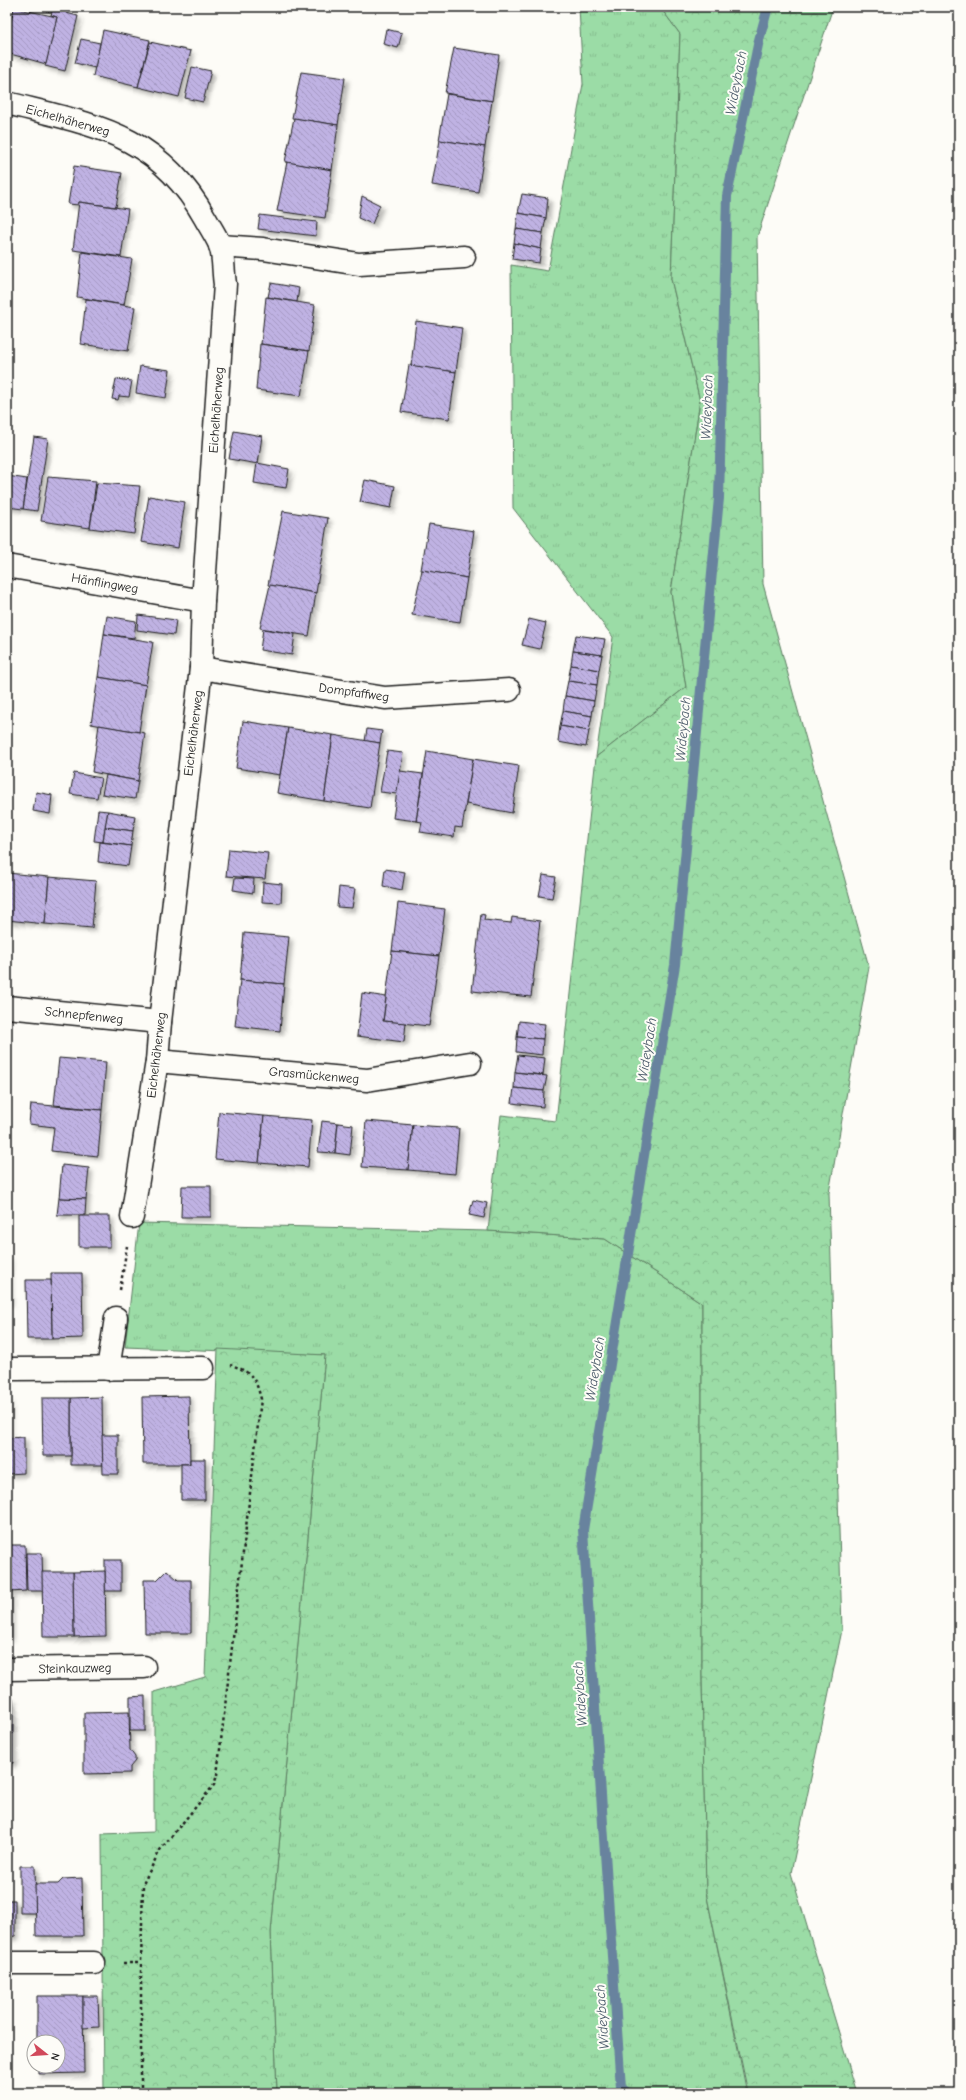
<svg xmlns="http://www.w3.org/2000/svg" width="966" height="2100" font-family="'Comic Neue',sans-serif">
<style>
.grass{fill:url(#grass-tufts);stroke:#5c7c61}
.forest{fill:url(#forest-crowns);stroke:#5c7c61}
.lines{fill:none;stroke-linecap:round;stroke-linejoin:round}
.stream{stroke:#68839e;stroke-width:10}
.building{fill:url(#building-back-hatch);stroke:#1c1c1c;filter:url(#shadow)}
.street-casing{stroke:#1c1c1c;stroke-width:25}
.path{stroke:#1c1c1c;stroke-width:2.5;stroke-dasharray:3 3;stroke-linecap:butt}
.street{stroke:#fdfcf7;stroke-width:22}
.labels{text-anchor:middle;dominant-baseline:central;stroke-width:4;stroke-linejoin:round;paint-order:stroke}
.street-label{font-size:13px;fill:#1c1c1c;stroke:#fdfcf7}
.water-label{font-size:14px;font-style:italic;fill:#485868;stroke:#fdfcf7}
</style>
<defs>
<pattern id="grass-tufts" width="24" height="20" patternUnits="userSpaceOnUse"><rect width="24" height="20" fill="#9bdca6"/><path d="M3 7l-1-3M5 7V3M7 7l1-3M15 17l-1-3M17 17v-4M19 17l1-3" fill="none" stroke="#85bc8e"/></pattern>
<pattern id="forest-crowns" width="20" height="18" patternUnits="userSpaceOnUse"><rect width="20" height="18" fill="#9bdca6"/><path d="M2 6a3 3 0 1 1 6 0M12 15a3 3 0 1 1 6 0" fill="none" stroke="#85bc8e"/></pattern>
<pattern id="building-back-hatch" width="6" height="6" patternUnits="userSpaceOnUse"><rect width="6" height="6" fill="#bfb2e3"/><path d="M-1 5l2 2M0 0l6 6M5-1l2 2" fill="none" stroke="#a498c2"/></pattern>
<filter id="shadow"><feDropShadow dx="3.5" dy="3.5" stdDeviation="2" flood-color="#0004"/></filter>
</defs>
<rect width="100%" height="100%" fill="#fdfcf7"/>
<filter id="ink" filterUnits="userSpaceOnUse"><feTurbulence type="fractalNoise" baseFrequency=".025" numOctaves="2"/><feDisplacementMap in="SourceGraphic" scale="8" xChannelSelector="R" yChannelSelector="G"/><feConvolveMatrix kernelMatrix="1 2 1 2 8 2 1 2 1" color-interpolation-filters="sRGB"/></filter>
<g filter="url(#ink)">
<g class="grass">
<path d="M579 7H660L680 34 671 279 700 401 671 592 686 687 596 757 613 637 513 508 511 265 548 271 583 84Z"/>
<path d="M139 1223 488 1231 605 1239 702 1303V1675L706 1892 747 2093H277L271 1932 325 1355 125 1347Z"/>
</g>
<g class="forest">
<path d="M660 7H833L757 237 763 584 869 967 829 1193 842 1630 791 1873 857 2093H748L706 1892 702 1675V1303L605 1239 488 1231 501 1115 556 1121 596 757 686 687 671 592 700 401 671 279 680 34Z"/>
<path d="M218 1349 325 1355 271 1932 277 2093H104L102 1834 154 1832V1692L205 1677Z"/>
</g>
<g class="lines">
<path class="stream" d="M628 2093 621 2088 583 1530 675 965 719 498 727 196 759 40 768 7"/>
</g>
<g class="building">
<path d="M7 7H14L7 36Z"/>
<path d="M47 7H68L66 13 78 16 65 71 45 66 57 17 51 15 52 12 46 11Z"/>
<path d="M14 8 57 17 46 64 7 53V36Z"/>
<path d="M386 29 402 33 398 48 383 44Z"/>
<path d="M103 30 150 40 138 87 93 76Z"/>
<path d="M81 39 100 43 95 68 75 63Z"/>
<path d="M150 42 191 51 179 97 138 87Z"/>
<path d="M454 48 499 55 492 101 445 93Z"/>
<path d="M192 67 211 71 203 102 185 98Z"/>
<path d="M301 72 345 78 338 125 292 118Z"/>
<path d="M447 94 492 101 485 147 439 140Z"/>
<path d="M294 118 338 125 332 170 285 162Z"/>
<path d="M440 140 485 147 478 192 432 185Z"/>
<path d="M287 162 332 170 325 218 277 211Z"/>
<path d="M74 166 122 173 116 207 79 202V205L68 204Z"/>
<path d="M522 194 548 198 546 218 518 213Z"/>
<path d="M362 196 380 205 372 224 358 218Z"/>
<path d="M79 202 128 209 121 257 73 250Z"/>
<path d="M518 213 546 218 543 233 516 229Z"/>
<path d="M260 215 317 222 316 236 258 229Z"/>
<path d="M516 229 543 233 541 249 514 243Z"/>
<path d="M514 243 541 249 539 263 512 259Z"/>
<path d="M82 252 132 259 124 305 77 297Z"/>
<path d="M271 283 299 288 297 302 268 297Z"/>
<path d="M266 297 315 305 309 351 261 344Z"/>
<path d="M86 299 135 307 128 351 81 344Z"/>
<path d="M416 321 462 328 456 372 411 366Z"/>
<path d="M260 344 309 351 301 396 256 390Z"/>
<path d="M409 365 456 372 449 419 401 412Z"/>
<path d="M140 366 170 370 166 398 136 393Z"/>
<path d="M116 379 132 381 129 397 119 396 118 400 112 399Z"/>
<path d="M234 431 262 436 258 464 229 459Z"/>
<path d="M34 437 48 439 37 511 23 509Z"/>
<path d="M257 463 289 469 286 488 254 483Z"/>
<path d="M7 476 27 479 23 509 7 507Z"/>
<path d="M48 477 96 481 90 528 41 521Z"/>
<path d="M365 480 395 486 391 508 360 502Z"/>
<path d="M97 483 140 486 134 534 90 528Z"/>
<path d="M149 496 185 502 178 548 141 542Z"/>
<path d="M283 511 328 518 316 593 268 585Z"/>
<path d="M429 524 474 531 467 578 421 570Z"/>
<path d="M422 570 467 578 460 622 412 615Z"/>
<path d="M270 585 316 593 309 636 260 628Z"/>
<path d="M138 615 176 620 174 635 137 630Z"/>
<path d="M107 616 136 621 134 638 104 634Z"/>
<path d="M529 619 546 623 540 649 522 645Z"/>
<path d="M263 629 295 634 292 655 260 650Z"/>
<path d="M104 634 153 642 146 685 98 677Z"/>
<path d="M576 635 605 639 602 655 573 651Z"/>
<path d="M573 651 602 655 599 670 571 665Z"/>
<path d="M571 665 599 670 597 685 568 681Z"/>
<path d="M98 677 146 685 139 732 91 724Z"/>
<path d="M568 681 597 685 594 701 565 696Z"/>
<path d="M565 696 594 701 592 716 563 711Z"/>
<path d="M563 711 592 716 589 731 560 726Z"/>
<path d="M243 721 288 728 280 775 236 768Z"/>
<path d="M99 725 145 733 138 781 92 772Z"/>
<path d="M560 726 589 731 586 747 558 742Z"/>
<path d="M288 728 333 735 324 801 277 793Z"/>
<path d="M367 729 382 731 380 743 365 741Z"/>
<path d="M333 735 380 743 370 808 324 801Z"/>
<path d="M387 751 403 753 397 794 380 792Z"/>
<path d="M427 751 473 759 462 828 455 827 454 837 420 832 422 822 416 821Z"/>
<path d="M473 759 519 766 512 813 466 804Z"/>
<path d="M400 771 423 774 416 821 393 818Z"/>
<path d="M74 773 101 778 97 798 70 794Z"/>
<path d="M106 775 138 781 135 799 102 794Z"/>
<path d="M36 792 52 795 50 814 33 811Z"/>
<path d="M98 810 108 811 103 842 94 841Z"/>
<path d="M108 811 135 816 133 831 105 827Z"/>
<path d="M105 827 133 831 131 846 103 842Z"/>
<path d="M100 842 131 846 128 866 98 862Z"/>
<path d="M229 849 268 853 265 879 226 876Z"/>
<path d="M385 869 405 872 402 890 383 886Z"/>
<path d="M7 873 49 877 45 924 7 920Z"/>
<path d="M543 875 556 877 552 898 539 896Z"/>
<path d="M49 877 96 881 92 928 45 924Z"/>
<path d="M235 878 254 879 253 893 233 890Z"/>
<path d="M263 882 282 884 281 903 262 902Z"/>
<path d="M339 887 355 889 352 908 337 907Z"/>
<path d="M398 903 445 909 439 956 392 951Z"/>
<path d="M481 914 485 915 484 920 511 923 512 917 540 921 531 997 472 991Z"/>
<path d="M244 933 289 937 284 984 240 980Z"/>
<path d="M392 951 439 956 429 1026 383 1021Z"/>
<path d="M240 980 284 984 280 1031 235 1026Z"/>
<path d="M362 993 386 997 383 1021 406 1023 404 1042 357 1036Z"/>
<path d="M519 1021 545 1024 543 1039 517 1037Z"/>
<path d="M517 1037 543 1039 542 1055 516 1052Z"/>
<path d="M518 1055 545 1058 543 1075 515 1072Z"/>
<path d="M59 1058 106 1062 102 1110 54 1105Z"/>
<path d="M515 1072 547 1076 544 1091 514 1088Z"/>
<path d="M514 1088 544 1091 543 1107 512 1103Z"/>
<path d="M31 1104 102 1110 98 1156 51 1151 54 1127 29 1124Z"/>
<path d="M219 1112 264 1116 259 1163 215 1159Z"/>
<path d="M264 1116 312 1120 308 1167 259 1163Z"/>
<path d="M322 1121 338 1123 335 1153 318 1152Z"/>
<path d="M366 1121 413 1125 408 1170 362 1167Z"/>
<path d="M338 1123 353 1125 350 1155 335 1153Z"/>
<path d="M413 1125 459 1128 455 1174 408 1170Z"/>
<path d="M62 1165 89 1168 86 1199 59 1198Z"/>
<path d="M182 1186H211V1217H181Z"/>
<path d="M59 1198 86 1199 85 1215H57Z"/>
<path d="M473 1200 487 1203 484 1218 469 1215Z"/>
<rect x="79" y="1216" width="31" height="31"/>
<path d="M7 1256H8L9 1303H7Z"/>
<path d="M51 1273H82L83 1338 52 1339Z"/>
<path d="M26 1280H51L52 1339H27Z"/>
<path d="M189 1396 190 1464H143L142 1397Z"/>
<path d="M102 1397 103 1465H71V1398Z"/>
<path d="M7 1398H8L9 1459H7Z"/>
<path d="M42 1398H71V1456H43Z"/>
<path d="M102 1435H118V1474H103Z"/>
<path d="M24 1437V1473L9 1474 8 1438Z"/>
<path d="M190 1459H205V1500H181V1464H190Z"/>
<path d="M10 1545H25L26 1591 10 1592Z"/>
<path d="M26 1553H42L43 1591H27Z"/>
<rect x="105" y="1560" width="16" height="31"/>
<path d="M167 1570 178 1580H191V1633H145L144 1580H157Z"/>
<path d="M105 1571 106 1636 74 1637 73 1572Z"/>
<rect x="7" y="1572" width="3" height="65"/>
<path d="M42 1572H73L74 1637H43Z"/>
<path d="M145 1696V1731H130V1697Z"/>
<path d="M7 1698 13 1699V1763H7Z"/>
<path d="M129 1712 130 1750 135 1757V1761L130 1767V1773L84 1774V1713Z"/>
<path d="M20 1866H35L36 1913H20Z"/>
<path d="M82 1878 83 1936H36L35 1884H58L63 1879Z"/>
<path d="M7 1900H15V1936L7 1937Z"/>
<path d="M37 1996H83L84 2073 38 2074V2066H58V2042H37Z"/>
<path d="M83 1996H98L99 2027 83 2028Z"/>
</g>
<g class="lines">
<defs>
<g id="street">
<path d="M7 103C93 125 158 133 205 218 210 227 216 236 220 245 224 256 223 272 225 284L203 601 201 668 160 1022 157 1061 132 1217"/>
<path d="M220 246 263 249 359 264 464 257"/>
<path d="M7 566 203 601"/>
<path d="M201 668 385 698 509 690"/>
<path d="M7 1007 160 1022"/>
<path d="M157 1061 367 1080 470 1063"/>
<path d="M7 1369 203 1368"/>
<path d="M108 1369 116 1318"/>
<path d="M7 1669 144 1667"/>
<path d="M7 1963H94"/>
</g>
</defs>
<use href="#street" class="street-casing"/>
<g class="path">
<path d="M120 1290 127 1246"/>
<path d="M123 1963H141"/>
<path d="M141 2093V1963L143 1884 160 1850 214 1785 217 1775 261 1399C256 1379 252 1372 231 1365"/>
</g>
<use href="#street" class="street"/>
</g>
</g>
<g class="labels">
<g class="street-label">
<text transform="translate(68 120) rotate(16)">Eichelhäherweg</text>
<text transform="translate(216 410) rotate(-86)">Eichelhäherweg</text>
<text transform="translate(105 583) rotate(10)">Hänflingweg</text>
<text transform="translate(354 692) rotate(8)">Dompfaffweg</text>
<text transform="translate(193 733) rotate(-83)">Eichelhäherweg</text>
<text transform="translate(84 1015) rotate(6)">Schnepfenweg</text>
<text transform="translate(156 1055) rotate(-83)">Eichelhäherweg</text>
<text transform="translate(314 1075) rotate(5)">Grasmückenweg</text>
<text transform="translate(75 1668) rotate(-1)">Steinkauzweg</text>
</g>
<g class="water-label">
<text transform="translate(736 83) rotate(-79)">Wideybach</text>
<text transform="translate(707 407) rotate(-88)">Wideybach</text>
<text transform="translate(683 729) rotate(-85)">Wideybach</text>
<text transform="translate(647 1050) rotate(-81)">Wideybach</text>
<text transform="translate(595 1369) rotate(-81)">Wideybach</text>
<text transform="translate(580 1694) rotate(-94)">Wideybach</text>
<text transform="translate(602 2017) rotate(-94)">Wideybach</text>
</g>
</g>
<rect width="966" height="2100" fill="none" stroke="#fdfcf7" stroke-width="24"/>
<rect x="12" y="12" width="942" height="2076" fill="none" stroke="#1c1c1c" stroke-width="1.5" filter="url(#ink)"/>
<g transform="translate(46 2054) rotate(107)"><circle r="19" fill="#fdfcf7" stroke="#a3a29f"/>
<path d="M0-3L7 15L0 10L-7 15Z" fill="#d1495b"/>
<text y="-6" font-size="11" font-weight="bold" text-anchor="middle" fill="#1c1c1c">N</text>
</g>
</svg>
